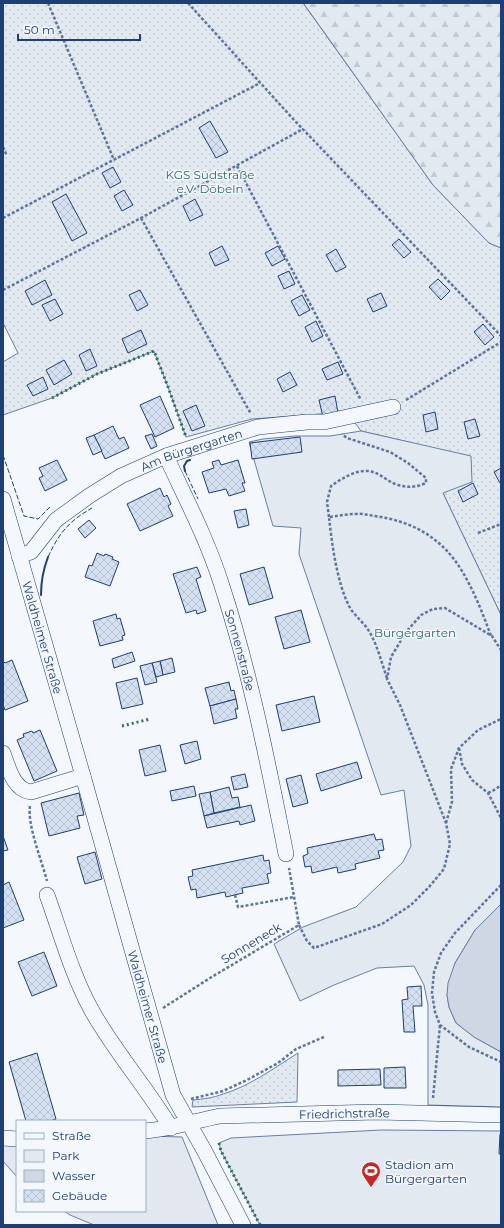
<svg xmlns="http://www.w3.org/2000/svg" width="504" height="1228" font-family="Montserrat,sans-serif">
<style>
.grass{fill:url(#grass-dots);stroke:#687fa3}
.forest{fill:url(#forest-firs);stroke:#687fa3}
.park{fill:#e3e9f0;stroke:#687fa3}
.parking{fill:#e3e8f0;stroke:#687fa3}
.water{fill:#cfd7e4;stroke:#687fa3}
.building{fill:url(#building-cross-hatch);stroke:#1d3f73}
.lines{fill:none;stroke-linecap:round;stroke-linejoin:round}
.minor-casing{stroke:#1d3f73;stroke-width:16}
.path{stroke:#5e769c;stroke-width:2.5;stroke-dasharray:3 2;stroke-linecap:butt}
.minor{stroke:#f4f7fb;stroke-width:15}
.hedge{stroke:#2c6c60;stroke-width:3;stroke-dasharray:2 3;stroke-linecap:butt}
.fence{stroke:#1d3f73;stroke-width:1;stroke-dasharray:5 2;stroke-linecap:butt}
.wall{stroke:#1d3f73;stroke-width:2}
.labels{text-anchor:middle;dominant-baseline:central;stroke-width:3;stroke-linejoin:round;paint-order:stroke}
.park-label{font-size:12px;fill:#2c6c60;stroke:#f4f7fb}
.street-label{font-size:12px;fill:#1d3f73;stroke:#f4f7fb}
.poi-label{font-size:12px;fill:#1d3f73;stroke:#f4f7fb;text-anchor:start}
</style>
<defs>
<pattern id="grass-dots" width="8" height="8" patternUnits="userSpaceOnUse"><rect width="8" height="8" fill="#e3e9f0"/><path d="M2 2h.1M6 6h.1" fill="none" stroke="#c2c9d1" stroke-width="1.8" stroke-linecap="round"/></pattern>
<pattern id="forest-firs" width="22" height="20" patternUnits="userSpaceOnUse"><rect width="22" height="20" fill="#e3e9f0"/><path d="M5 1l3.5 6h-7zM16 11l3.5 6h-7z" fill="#c2c9d1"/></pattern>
<pattern id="building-cross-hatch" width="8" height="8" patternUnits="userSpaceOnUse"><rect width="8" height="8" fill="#d5e0f0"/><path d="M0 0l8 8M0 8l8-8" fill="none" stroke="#b6c1d1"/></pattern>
</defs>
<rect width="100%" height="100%" fill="#f4f7fb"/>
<g class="grass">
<path d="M3 3H303L433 185 489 243 501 248V615L443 493 408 442 361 431 347 412 252 419 186 437 168 387 154 351 97 374 52 398 3 415V362L18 353 3 323Z"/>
<path d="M298 1053 297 1102 192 1107 193 1100C203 1099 213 1098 223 1094 250 1086 274 1068 298 1053Z"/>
</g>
<path class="forest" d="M305 3H501V248L489 243 433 185 304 4Z"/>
<g class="park">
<path d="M361 431 471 456 472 482 443 493 501 615V904L475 930 466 945 455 963 447 995 449 1007 456 1023 474 1037 501 1052V1107L428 1105V1005L424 985 414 966 377 968 334 985 300 1001 274 944 303 927 356 907 403 862 411 846 404 790 381 795 299 554 301 528 273 526 249 442 263 439 295 436H330Z"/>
<path d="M381 1130 501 1131V1225H260L221 1151 219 1143 231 1138Z"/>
</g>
<g class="parking">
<path d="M145 1136 182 1137 218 1225H94L70 1215 64 1211H145Z"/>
<path d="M17 1144V1177L3 1161V1145Z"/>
</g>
<path class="water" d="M501 904V1052L474 1037 456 1023 449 1007 447 995 448 983 455 963 466 945 475 930Z"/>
<g class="building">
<path d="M210 121 228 152 216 158 199 128Z"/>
<path d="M113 167 121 182 110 188 102 173Z"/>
<path d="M124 190 133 205 122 211 114 196Z"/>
<path d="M66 194 87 233 72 241 52 202Z"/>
<path d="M195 199 203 215 190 221 183 206Z"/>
<path d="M399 239 411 252 404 258 392 245Z"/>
<path d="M222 246 229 260 215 266 209 253Z"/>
<path d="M278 246 285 259 272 266 265 253Z"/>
<path d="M336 249 346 267 336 272 326 255Z"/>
<path d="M289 271 295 284 284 289 278 276Z"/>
<path d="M438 279 450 291 441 300 429 287Z"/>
<path d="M45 280 52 295 32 305 25 291Z"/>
<path d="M140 290 148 305 137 311 129 295Z"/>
<path d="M381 293 387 306 373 312 367 299Z"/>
<path d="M302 295 310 310 299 316 291 301Z"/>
<path d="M55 299 63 314 50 321 42 305Z"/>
<path d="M316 321 323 336 312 342 305 327Z"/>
<path d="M483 324 494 337 485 345 474 332Z"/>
<path d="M141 330 147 344 128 353 122 339Z"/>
<path d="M90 349 97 366 86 371 79 355Z"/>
<path d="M64 360 72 374 54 385 46 370Z"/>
<path d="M338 362 343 374 327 380 322 369Z"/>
<path d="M290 372 297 385 283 392 277 379Z"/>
<path d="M43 377 48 389 33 396 27 385Z"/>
<path d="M160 396 174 428 155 437 140 405Z"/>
<path d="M335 396 338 413 323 417 319 400Z"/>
<path d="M196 405 205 426 192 431 183 411Z"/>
<path d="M435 412 438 429 426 432 423 415Z"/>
<path d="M475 419 480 436 468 439 464 422Z"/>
<path d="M113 426 119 439 124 437 129 448 105 459 94 435Z"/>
<path d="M152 434 157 446 151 449 145 436Z"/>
<path d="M94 435 102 451 93 455 86 438Z"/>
<path d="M300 437 302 452 252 459 250 443Z"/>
<path d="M57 460 67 480 45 491 39 478 43 476 39 468Z"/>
<path d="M219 460 221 465 238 460 245 483H242L245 491 229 496 226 489 209 493 202 472 214 468 212 462Z"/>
<path d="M501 468V483H500L494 472Z"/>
<path d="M473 483 478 494 463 502 458 491Z"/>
<path d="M160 488 164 497 167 495 171 504 168 506 173 516 140 531 127 504Z"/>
<path d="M246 509 249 525 238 528 234 511Z"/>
<path d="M89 520 96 528 85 538 78 529Z"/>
<path d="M97 553 104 556 105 554 113 557 112 559 119 562 110 586 85 577 89 565 92 566Z"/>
<path d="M197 567 201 577 196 579 206 611 197 614 196 610 186 613 173 574Z"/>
<path d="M264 567 273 598 249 605 240 574Z"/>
<path d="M301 610 310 642 284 649 275 617Z"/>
<path d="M116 614 117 619 120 618 125 635 122 636 123 640 100 646 93 621Z"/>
<path d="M132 652 135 661 114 668 112 659Z"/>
<path d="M172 658 175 672 163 675 160 661Z"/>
<path d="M12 660 28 701 5 710 3 705V661L5 663Z"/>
<path d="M160 661 163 675 156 677 152 663Z"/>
<path d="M152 663 157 682 145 685 140 666Z"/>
<path d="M137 678 143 704 122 709 116 683Z"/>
<path d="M229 682 231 691 234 690 236 699 210 706 205 688Z"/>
<path d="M314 696 320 722 282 731 276 705Z"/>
<path d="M236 699 238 709H235L237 718 214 724 210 706Z"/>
<path d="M40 730 57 771 34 781 17 740 24 737 23 734 32 731 33 733Z"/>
<path d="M197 741 201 759 185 764 180 745Z"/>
<path d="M160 745 166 771 145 776 139 750Z"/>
<path d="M357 762 362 778 321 791 316 774Z"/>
<path d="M245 774 248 787 234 790 231 777Z"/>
<path d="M301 775 308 803 293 807 286 779Z"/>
<path d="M194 786 196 796 172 801 170 791Z"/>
<path d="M229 787 232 798 238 797 240 807 214 813 210 792Z"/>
<path d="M210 792 214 813 204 816 199 794Z"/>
<path d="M79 793 84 815 77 816 80 828 49 836 41 803Z"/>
<path d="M251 805 255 821 240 825 239 821 207 828 204 816Z"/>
<path d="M374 834 376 840 382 839 384 850 378 851 380 858 355 864 356 869 338 873 337 867 312 873 311 866 305 867 303 856 308 854 307 848Z"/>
<path d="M3 836 8 850 3 851Z"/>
<path d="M95 852 102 879 85 884 77 857Z"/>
<path d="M263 855 264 861 269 860 271 873 267 874 269 883 242 888 243 893 226 897 225 892 197 898 196 889 191 890 188 877 193 876 192 870Z"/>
<path d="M9 882 24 920 3 928V885Z"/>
<path d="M44 952 57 986 32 996 18 962Z"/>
<path d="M421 986 422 1006H413L415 1032H404L402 1000 408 999 407 987Z"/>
<path d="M37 1053 56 1119 50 1121H26L9 1062Z"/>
<path d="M405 1067 406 1088H384V1068Z"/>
<path d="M380 1069 381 1085 338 1086V1070Z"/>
<path d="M500 1134H501V1154H499Z"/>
</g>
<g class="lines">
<defs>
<g id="minor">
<path id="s1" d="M166 456C185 497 207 539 221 583 250 671 268 763 286 854"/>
<path id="s2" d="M3 499 83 776 173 1095 205 1152 243 1225"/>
<path id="s3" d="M19 556 31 552 56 520 89 496 121 476 166 456 258 427 307 422H324L393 407"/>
<path d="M3 753C8 766 13 790 31 792L83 776"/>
<path d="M47 895C61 934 72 975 92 1011 115 1052 147 1088 171 1128"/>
<path id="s4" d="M145 1131C171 1129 194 1121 220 1116L377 1112 501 1115"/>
<path d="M3 1138 17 1139"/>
</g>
</defs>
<use href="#minor" class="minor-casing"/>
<g class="path">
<path d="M48 3 114 160"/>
<path d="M188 3 294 120 501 336"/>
<path d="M3 147 7 156"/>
<path d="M237 166 361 400"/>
<path d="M3 218 260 83"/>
<path d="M141 218 251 414"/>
<path d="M3 290 141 218 303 129"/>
<path d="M406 400 501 342"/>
<path d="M329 517 327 502 331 486C341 479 355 470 368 471 380 472 387 482 398 485 408 488 417 487 426 483V478L408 463 390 452 347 438 342 434"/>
<path d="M478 533 501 524"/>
<path d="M387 678C381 661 377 643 367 628 361 620 353 614 349 606 337 582 332 545 329 517 338 516 347 514 356 514 362 513 368 515 374 516 413 521 442 538 462 571 474 591 483 614 491 636"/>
<path d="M459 748 462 764 472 780 488 793 501 818"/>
<path d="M488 793 496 789 501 785"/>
<path d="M30 806C27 825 42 861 47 881"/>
<path d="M446 823 452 802 451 769 459 748 478 730 501 719"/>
<path d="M501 885 455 933 441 953 434 972 432 993 435 1012 440 1025 469 1047 501 1062"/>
<path d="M235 895 238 907 294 897"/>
<path d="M299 925 307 941 314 948 382 924 411 905 429 887 444 869 450 844 446 823 400 705 387 679 391 657 406 632 421 615 433 609 445 608 492 636 501 650"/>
<path d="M163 1008 210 978 299 925 289 868"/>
<path d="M433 1098 440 1025"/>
<path d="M191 1099 223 1091 247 1080 278 1063 296 1049 324 1037"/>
</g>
<use href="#minor" class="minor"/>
<g class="hedge">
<path d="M52 398 97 374 154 351 168 387 186 437"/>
<path d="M122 726 150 719"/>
<path d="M219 1143 221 1151 260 1225"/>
</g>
<g class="fence">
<path d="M3 455 24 516 38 519 51 506"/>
<path d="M185 471 198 499"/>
<path d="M48 557C59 533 69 521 92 508"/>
</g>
<g class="wall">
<path d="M185 471 184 466 187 461 190 460"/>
<path d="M41 595C41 581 43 570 48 557"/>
</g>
</g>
<defs>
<symbol id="stadium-pin" viewBox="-11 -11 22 30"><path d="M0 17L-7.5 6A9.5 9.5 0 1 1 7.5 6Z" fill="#c62828" stroke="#f4f7fb"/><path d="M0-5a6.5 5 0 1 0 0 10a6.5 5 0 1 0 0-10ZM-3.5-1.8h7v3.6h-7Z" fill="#fff"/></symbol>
</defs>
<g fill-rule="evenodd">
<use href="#stadium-pin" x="360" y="1160" width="22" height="30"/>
</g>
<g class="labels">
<g class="park-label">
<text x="210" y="174">KGS Südstraße<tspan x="210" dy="14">e.V. Döbeln</tspan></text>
<text x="415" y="632">Bürgergarten</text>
</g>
<g class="street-label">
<text stroke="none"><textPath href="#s3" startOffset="207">Am Bürgergarten</textPath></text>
<text stroke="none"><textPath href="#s2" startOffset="144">Waldheimer Straße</textPath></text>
<text stroke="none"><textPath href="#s1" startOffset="208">Sonnenstraße</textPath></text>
<text transform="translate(251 943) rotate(-31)">Sonneneck</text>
<text stroke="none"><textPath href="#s2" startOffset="528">Waldheimer Straße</textPath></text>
<text stroke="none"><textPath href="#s4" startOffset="201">Friedrichstraße</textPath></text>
</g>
<g class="poi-label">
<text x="385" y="1164">Stadion am<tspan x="385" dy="14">Bürgergarten</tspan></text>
</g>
</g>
<rect width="504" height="1228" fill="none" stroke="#1d3f73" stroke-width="8"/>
<rect x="16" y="1120" width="130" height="92" fill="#f4f7fb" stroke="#9eadc5"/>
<rect x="24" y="1133" width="20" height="6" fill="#f4f7fb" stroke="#9eadc5"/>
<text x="52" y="1140" font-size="12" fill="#1d3f73">Straße</text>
<rect x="24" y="1150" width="20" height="12" fill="#e3e9f0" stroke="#9eadc5"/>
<text x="52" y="1160" font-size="12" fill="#1d3f73">Park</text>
<rect x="24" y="1170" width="20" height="12" fill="#cfd7e4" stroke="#9eadc5"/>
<text x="52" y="1180" font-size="12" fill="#1d3f73">Wasser</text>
<rect x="24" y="1190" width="20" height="12" fill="url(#building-cross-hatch)" stroke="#9eadc5"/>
<text x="52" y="1200" font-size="12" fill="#1d3f73">Gebäude</text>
<path d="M18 34v6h122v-6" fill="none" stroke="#1d3f73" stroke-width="2"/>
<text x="24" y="34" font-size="12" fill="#1d3f73" stroke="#f4f7fb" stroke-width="3" paint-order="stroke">50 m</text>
</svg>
